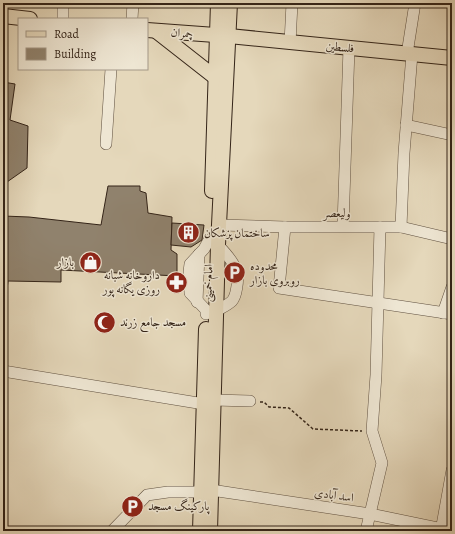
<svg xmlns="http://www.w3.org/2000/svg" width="455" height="534" font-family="Alegreya,Amiri,serif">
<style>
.building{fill:#90826d;stroke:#342418}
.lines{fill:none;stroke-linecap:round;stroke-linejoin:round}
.minor-casing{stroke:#605141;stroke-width:12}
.major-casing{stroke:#342418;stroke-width:16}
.path{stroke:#342418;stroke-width:1.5;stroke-dasharray:3 2;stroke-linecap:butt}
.minor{stroke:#eee6d3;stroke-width:11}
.major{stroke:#e5d8bb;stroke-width:14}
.labels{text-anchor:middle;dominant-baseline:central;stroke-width:3;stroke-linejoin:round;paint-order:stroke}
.street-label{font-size:12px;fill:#342418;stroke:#eee6d3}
.poi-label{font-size:12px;fill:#342418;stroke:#eee6d3;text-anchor:start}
</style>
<rect width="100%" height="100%" fill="#e5d8bb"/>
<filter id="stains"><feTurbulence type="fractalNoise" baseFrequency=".005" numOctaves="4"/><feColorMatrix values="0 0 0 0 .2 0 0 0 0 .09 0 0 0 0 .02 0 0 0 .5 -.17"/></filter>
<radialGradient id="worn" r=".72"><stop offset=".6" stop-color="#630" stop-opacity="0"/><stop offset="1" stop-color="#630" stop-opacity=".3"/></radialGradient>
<g class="building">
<path d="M3 82 15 84 10 120 28 126 27 168 7 182 3 202Z"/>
<path d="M108 186H140V191L146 193 148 213 172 217 171 250 177 254V276L61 270V282L8 281 3 325V216L29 217 101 225Z"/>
<path d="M172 223 204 225 202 240 191 247 171 245Z"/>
</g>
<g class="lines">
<defs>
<g id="minor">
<path d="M63 19V3"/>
<path d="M132 19 133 3"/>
<path d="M290 43 292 3"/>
<path d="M407 54 415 3"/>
<path d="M406 125 452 135"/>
<path d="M106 144 111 69"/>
<path d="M220 225 285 227H401L452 239"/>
<path d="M343 226 349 48"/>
<path d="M285 227 279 288 452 314"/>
<path d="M401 227 404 153 412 54"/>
<path d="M197 302 199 254"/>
<path d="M216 311C221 308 228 305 232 301 236 296 236 292 237 286 240 268 230 258 218 245"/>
<path d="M443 313 452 287"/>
<path d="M206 314V310L190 293 189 272 190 264 204 249 209 240"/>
<path d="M3 371 204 404"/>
<path d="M214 400 250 401"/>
<path d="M211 490 370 514 452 531"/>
<path d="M112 531 147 495 168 492H201"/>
<path d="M366 531 382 463 372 431 376 375 380 227"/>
<path d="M441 531 452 470"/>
</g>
<g id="major">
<path d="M3 16 30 19"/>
<path d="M147 30 229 36 452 58"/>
<path d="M156 31 216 78"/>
<path d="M212 191 218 3"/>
<path d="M200 531 206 329"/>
<path d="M210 531 218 245 230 3"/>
</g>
</defs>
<use href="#minor" class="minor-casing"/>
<use href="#major" class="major-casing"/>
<path class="path" d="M260 402H264L269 407 289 408 313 429 362 431"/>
<use href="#minor" class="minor"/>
<use href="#major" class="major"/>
</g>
<defs>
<symbol id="building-disc" viewBox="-11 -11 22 22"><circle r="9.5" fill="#8f2418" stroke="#eee6d3"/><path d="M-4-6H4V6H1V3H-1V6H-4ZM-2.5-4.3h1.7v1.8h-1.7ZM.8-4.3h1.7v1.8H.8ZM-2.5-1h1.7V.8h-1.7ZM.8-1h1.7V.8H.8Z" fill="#fff"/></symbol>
<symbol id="shop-disc" viewBox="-11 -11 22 22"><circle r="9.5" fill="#8f2418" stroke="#eee6d3"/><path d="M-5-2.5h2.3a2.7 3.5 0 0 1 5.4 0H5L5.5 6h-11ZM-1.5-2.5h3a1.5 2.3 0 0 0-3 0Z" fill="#fff"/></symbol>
<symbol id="parking-disc" viewBox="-11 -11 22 22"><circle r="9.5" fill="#8f2418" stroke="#eee6d3"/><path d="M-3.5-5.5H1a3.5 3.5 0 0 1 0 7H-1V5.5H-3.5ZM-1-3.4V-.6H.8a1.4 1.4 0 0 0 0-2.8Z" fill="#fff"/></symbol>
<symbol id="pharmacy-disc" viewBox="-11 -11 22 22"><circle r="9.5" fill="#8f2418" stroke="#eee6d3"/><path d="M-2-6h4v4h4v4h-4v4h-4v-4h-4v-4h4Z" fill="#fff"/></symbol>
<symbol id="mosque-disc" viewBox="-11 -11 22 22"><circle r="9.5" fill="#8f2418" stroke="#eee6d3"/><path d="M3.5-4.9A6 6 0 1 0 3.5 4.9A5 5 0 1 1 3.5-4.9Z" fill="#fff"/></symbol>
</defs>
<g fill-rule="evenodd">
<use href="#building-disc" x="176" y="220" width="25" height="25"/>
<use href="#shop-disc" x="78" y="250" width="25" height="25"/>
<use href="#parking-disc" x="222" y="260" width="25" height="25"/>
<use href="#pharmacy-disc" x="164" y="270" width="25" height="25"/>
<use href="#mosque-disc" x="92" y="310" width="25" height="25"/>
<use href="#parking-disc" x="120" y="494" width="25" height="25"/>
</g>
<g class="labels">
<g class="street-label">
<text transform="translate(182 33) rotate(5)">چمران</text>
<text transform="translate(340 47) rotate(6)">فلسطین</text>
<text x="337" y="213">ولیعصر</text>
<text transform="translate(208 283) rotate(-88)">امام خمینی</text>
<text transform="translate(334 495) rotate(8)">اسد آبادی</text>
</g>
<g class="poi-label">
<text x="204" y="233">ساختمان پزشکان</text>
<text x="74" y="262" text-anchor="end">بازار</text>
<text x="250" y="266">محدوده<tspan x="250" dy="14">روبروی بازار</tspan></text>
<text x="160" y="275" text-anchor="end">داروخانه شبانه<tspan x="160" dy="14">روزی یگانه پور</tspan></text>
<text x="120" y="322">مسجد جامع زرند</text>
<text x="148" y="506">پارکینگ مسجد</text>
</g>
</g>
<rect width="455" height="534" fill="none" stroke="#e5d8bb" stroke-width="16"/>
<rect x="4" y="4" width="447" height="526" fill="none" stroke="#342418" stroke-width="2"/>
<rect x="8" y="8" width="439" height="518" fill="none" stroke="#342418"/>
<rect x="18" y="18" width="130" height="52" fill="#eee6d3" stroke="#a49888"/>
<rect x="26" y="31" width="20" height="6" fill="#e5d8bb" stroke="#a49888"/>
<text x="54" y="38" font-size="12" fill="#342418">Road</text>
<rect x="26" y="48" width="20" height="12" fill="#90826d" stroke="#a49888"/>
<text x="54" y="58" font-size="12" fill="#342418">Building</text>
<rect width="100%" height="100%" filter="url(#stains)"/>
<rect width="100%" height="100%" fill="url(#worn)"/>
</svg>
